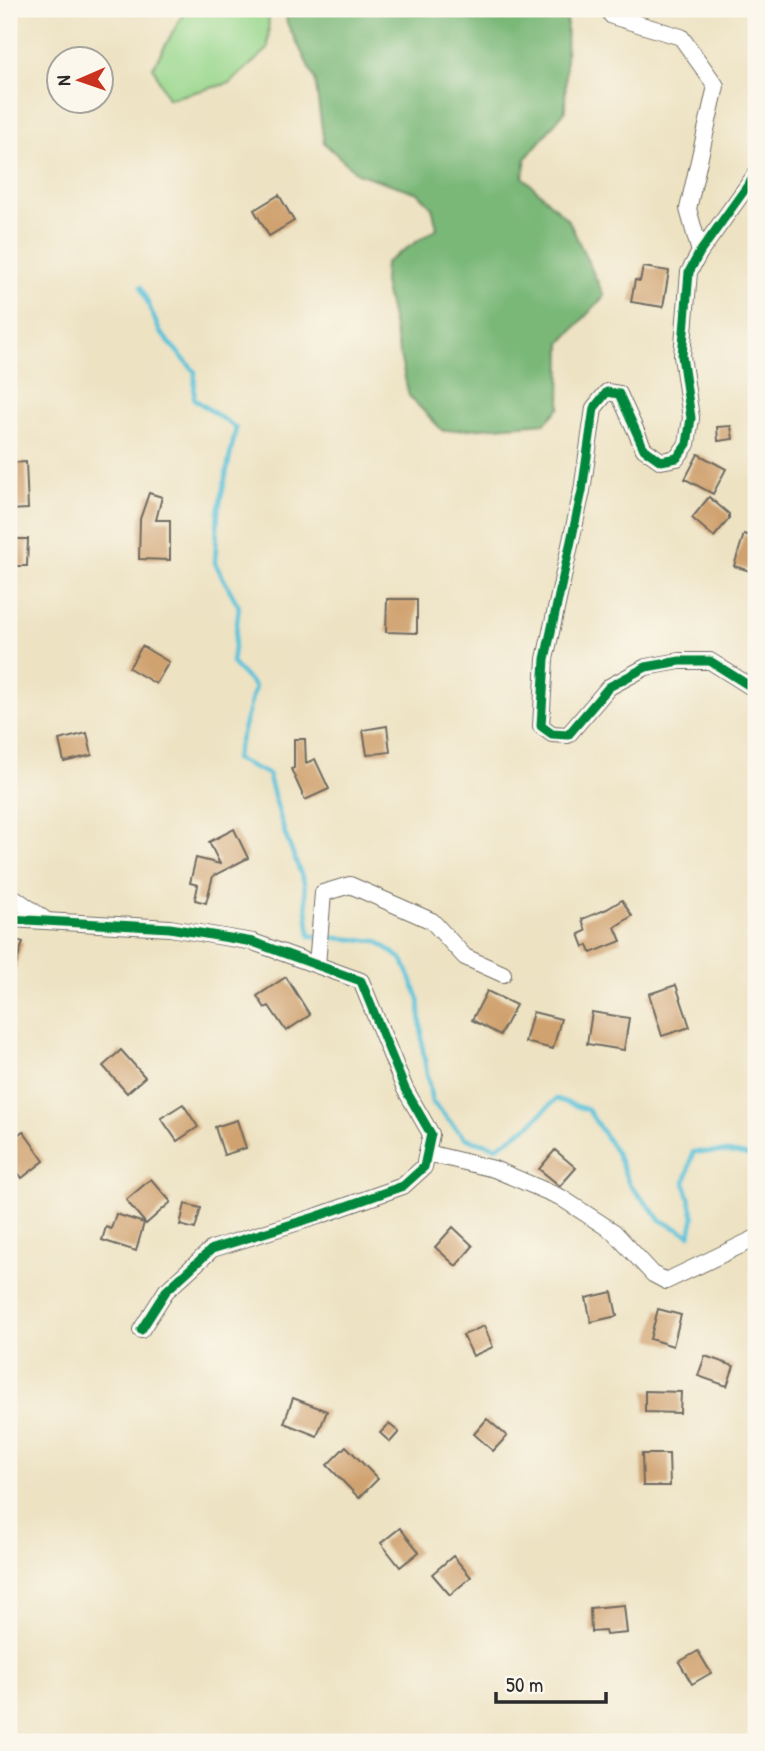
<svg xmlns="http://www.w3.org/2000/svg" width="765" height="1751" font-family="'Patrick Hand',sans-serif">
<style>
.green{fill:#99d78d;stroke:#62815c;stroke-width:2}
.forest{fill:#7ab878;stroke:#527252;stroke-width:2}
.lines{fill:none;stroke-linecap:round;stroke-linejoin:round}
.stream{stroke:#5cc2d9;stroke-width:4.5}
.building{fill:#d0a270}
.street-casing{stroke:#6f6b60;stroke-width:18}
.street{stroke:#fff;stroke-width:16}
.cycleway-casing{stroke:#fbf7ec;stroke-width:13}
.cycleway{stroke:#00873e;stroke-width:9}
</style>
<rect width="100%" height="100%" fill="#fbf7ec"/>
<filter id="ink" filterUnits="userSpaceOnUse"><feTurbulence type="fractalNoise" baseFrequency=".0143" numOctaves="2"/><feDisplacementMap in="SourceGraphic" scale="14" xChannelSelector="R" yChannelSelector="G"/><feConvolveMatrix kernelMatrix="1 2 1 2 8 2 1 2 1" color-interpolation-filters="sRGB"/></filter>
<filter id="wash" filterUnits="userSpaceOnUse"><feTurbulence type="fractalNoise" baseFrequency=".00686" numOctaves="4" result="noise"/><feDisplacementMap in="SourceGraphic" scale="28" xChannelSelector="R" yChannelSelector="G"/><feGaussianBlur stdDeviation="1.57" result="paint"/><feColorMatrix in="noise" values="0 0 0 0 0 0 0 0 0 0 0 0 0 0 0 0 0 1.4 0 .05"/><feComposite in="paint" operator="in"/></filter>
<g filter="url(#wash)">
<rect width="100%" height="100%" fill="#ede2c2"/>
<path class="green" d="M186 9H269L268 49 230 83 168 99 153 67Z"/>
<path class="forest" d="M285 9H567L565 111 526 158 523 177 569 221 604 296 561 343 560 407 545 423 443 431 409 396 384 283 385 263 437 228 432 207 418 193 357 173 324 143 315 79 287 23Z"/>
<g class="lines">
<g class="stream">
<path d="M141 287 160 332 195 372 194 399 236 428 218 512 215 563 239 607 232 663 255 687 235 759 268 774 285 834 304 882 310 936H316"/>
<path d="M324 937 377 941 403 960 419 999 423 1051 432 1102 465 1138 497 1147 531 1124 556 1099 588 1110 617 1154 629 1184 662 1221 690 1235 694 1216 685 1183 693 1152H728L756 1157"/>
</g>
</g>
<g id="blocks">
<g class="building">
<path d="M279 195 294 221 269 236 254 210Z"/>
<path d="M643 267 669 271 663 307 631 302 635 280 640 281Z"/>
<path d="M731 426 733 439 718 441 717 427Z"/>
<path d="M698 454 726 469 713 494 685 479Z"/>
<path d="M26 462 28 509 9 510V463Z"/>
<path d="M149 493 162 497 156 520H170V560L139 559 140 519Z"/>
<path d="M709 497 729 514V519L714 537 692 518Z"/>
<path d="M744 534 756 538V573L734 566Z"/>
<path d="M13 539H28L27 566H13Z"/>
<path d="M387 599H417V633L386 632Z"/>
<path d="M142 646 169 662 156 684 129 668Z"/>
<path d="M387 726 390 752 367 755 363 730Z"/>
<path d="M87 733 92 755 64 762 59 740Z"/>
<path d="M294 739H305L306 763 315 759 329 789 305 800 291 769 294 768Z"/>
<path d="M234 829 248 858 213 876 206 903 195 900 198 885 190 883 196 858 220 864 209 842Z"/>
<path d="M622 900 632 916 615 927 621 941 591 953 588 945 584 947 579 934 586 931 582 919 607 909Z"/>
<path d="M9 938 23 942 12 978H9Z"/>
<path d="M286 977 310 1015 286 1031 269 1006 265 1008 257 996Z"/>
<path d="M676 985 690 1027 662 1036 649 994Z"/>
<path d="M487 991 516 1005 500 1035 472 1020Z"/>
<path d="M533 1012 561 1019 553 1049 525 1042Z"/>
<path d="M592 1012 629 1018 624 1050 587 1044Z"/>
<path d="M121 1050 145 1077 127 1093 103 1066Z"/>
<path d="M183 1104 198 1127 177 1141 161 1118Z"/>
<path d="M237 1120 246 1148 224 1155 215 1127Z"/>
<path d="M23 1131 44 1161 22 1178 9 1160V1141Z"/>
<path d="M555 1150 576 1168 560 1186 539 1169Z"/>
<path d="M151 1179 171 1202 146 1224 126 1200Z"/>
<path d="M185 1204 201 1208 195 1229 180 1225Z"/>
<path d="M116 1214 144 1223 136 1251 102 1240 106 1227 111 1229Z"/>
<path d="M453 1227 473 1246 456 1266 435 1247Z"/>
<path d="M612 1292 617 1316 591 1322 586 1298Z"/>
<path d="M658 1309 681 1315 673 1346 650 1339Z"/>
<path d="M484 1326 493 1347 473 1356 463 1335Z"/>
<path d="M705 1356 734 1366 727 1386 698 1376Z"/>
<path d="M645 1391 681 1392 680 1413 645 1412Z"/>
<path d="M293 1398 327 1411 317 1436 284 1423Z"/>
<path d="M487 1419 507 1436 493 1451 474 1434Z"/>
<path d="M389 1424 399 1432 390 1442 380 1433Z"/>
<path d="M346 1446 378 1479 359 1498 327 1465Z"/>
<path d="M642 1454H669L670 1486H643Z"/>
<path d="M400 1528 419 1552 400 1567 381 1543Z"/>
<path d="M453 1556 471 1577 450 1595 432 1574Z"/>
<path d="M624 1605 627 1633 606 1635 605 1631 591 1632 590 1608Z"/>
<path d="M698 1651 711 1673 692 1684 679 1662Z"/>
</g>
</g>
</g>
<g filter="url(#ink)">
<use href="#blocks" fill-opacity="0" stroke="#6f6b60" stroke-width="2"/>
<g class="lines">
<defs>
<g id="street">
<path d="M608 9 612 16 681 37 716 86 688 209 700 252"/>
<path d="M756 174 700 252 689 272 682 356 691 418 687 444 677 458 661 461 644 449 619 394 607 392 594 408 582 491 545 659 541 726 552 734 568 735 609 687 646 667 680 661H710L756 690"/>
<path d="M9 894 47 921"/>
<path d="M9 919 170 928 253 942 361 981 405 1089 431 1134 424 1167 403 1186 318 1216 212 1249 166 1291 141 1330"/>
<path d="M317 965 323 893 350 885 432 921 465 957 503 974"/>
<path d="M427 1153 494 1169 560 1197 614 1232 653 1274 666 1281 756 1238"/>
</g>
</defs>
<use href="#street" class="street-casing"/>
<use href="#street" class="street"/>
<defs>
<g id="cycleway">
<path d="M756 174 700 252 689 272 682 356 691 418 687 444 677 458 661 461 644 449 619 394 607 392 594 408 582 491 545 659 541 726 552 734 568 735 609 687 646 667 680 661H710L756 690"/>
<path d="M9 919 170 928 253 942 361 981 405 1089 431 1134 424 1167 403 1186 318 1216 212 1249 166 1291 141 1330"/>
</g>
</defs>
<use href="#cycleway" class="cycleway-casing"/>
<use href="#cycleway" class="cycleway"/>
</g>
</g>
<rect width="765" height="1751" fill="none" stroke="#fbf7ec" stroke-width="35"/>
<g transform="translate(80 80) rotate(268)"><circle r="33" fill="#fbf7ec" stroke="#a8a59f" stroke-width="2"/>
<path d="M0-5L12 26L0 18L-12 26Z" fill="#c8321e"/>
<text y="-10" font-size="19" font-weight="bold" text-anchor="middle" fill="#2b2b2b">N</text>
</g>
<path d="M496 1692v10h110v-10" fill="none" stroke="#2b2b2b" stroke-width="3.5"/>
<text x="506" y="1692" font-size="21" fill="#2b2b2b" stroke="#fbf7ec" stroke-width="5" paint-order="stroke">50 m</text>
</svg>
